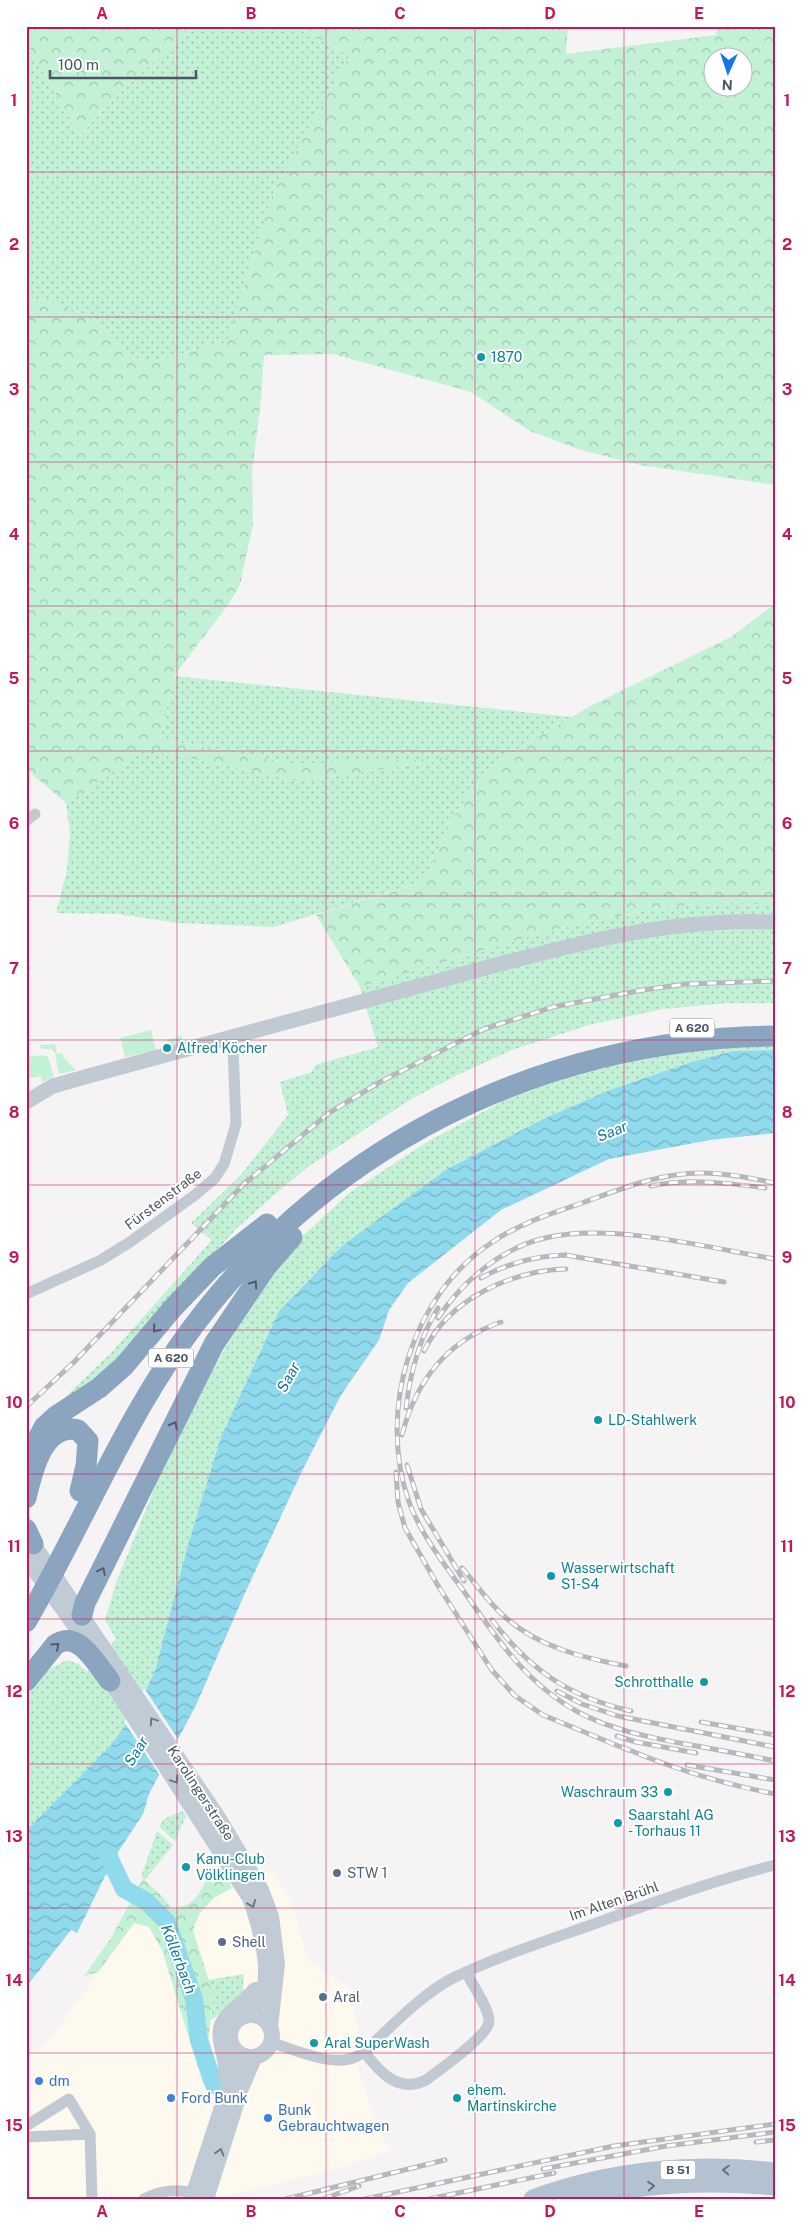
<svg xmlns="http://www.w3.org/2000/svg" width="801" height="2225" font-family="'Public Sans',sans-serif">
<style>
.commercial{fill:#fdf9ef}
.grass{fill:url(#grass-dots)}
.forest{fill:url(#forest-crowns);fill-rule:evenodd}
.garden{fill:#c3f1d5}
.water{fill:url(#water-waves)}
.pier{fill:#f5f3f3}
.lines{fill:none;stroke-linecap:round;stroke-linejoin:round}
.river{stroke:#90daee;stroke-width:18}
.minor{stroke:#c1cad2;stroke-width:11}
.tertiary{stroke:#c1cad2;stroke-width:15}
.secondary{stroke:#c1cbd6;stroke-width:16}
.primary{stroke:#b3c2d1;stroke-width:19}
.motorway{stroke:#8ba5c1;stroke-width:21}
.rail-casing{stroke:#b5b8bd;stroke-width:5}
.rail{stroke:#fff;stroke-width:3;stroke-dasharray:9;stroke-linecap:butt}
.oneway{stroke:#505e6b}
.oneway2{stroke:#6e7984}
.oneway3{stroke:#64717d}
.grid{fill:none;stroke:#c2185b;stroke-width:1;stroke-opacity:0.55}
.culture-dot{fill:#0f9aa8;stroke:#fff;stroke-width:2}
.service-dot{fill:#5c6f8a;stroke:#fff;stroke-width:2}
.shop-dot{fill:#3f7fe0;stroke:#fff;stroke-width:2}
.labels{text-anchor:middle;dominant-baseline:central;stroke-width:4;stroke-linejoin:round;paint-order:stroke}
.shield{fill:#fff;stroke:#808990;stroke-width:1}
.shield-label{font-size:12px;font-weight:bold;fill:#4a5661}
.culture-label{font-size:14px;fill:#0d838f;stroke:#fff;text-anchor:start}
.street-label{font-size:14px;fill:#4a5661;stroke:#fff}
.service-label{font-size:14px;fill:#4e5e75;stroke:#fff;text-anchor:start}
.shop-label{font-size:14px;fill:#366cbe;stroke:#fff;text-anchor:start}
.water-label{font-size:15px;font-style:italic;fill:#0c7c9b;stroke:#fff}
.neatline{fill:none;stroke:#c2185b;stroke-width:2}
.grid-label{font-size:16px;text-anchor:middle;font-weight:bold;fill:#c2185b}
</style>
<defs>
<pattern id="grass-dots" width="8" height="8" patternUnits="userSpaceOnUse" patternTransform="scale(1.25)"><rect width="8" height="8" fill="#c3f1d5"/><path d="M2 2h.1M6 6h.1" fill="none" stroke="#a0c6b0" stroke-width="1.8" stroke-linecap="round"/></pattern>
<pattern id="forest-crowns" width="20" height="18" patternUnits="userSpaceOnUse" patternTransform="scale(1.25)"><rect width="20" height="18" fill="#c3f1d5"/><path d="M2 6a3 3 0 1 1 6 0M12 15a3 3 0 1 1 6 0" fill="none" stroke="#a0c6b0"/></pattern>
<pattern id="water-waves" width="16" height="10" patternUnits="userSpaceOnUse" patternTransform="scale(1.25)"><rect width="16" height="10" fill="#90daee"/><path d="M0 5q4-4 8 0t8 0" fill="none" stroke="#78b4c4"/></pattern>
</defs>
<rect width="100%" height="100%" fill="#f5f3f3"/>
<path class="commercial" d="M271 1870 291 1901 309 1962 350 1988 364 2061 357 2064 370 2106 390 2151 326 2172 213 2199H26V2057L48 2042 134 1923 149 1927 162 1950 203 2084 217 2075 208 2045 213 1994 193 1930 199 1914 215 1897Z"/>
<g class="grass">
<path d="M197 26H299L349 56 273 193 227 342 161 359H140L124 353 95 318 49 301 26 300V42L80 136C114 95 155 59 197 26Z"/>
<path d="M174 676 572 717 491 765 450 821 425 881 274 927 178 923 118 914 56 913 67 870 70 834 66 803 147 749 298 781 455 759 295 764 160 739Z"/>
<path d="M738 902 775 906V1003H727L663 1009 589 1025 512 1050 457 1075 408 1101 309 1166 273 1196 236 1229 118 1359 69 1399 66 1396 111 1353 212 1240 191 1223 241 1175 288 1115 280 1082 312 1072 315 1065 378 1047 360 987 548 931 646 911 695 904Z"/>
<path d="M731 1042H775V1050L733 1051 691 1062 610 1090 545 1118 447 1169 343 1245 279 1311 221 1437 155 1671 136 1710 111 1745 26 1831V1696L49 1669 67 1660 79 1664 87 1672 116 1639 105 1620 116 1583 166 1460 194 1402 258 1292 291 1247 349 1193 427 1142 529 1087 597 1069Z"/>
<path d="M182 1811 186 1816 175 1841 159 1827 164 1819Z"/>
<path d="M157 1831 173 1845 145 1880 141 1877Z"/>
<path d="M244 1974 243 1989H246L231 2005 211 2020 213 1994 207 1980Z"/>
</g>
<g class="forest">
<path d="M26 26H197C155 59 113 95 80 136L26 42Z"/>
<path d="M299 26H568L566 54 716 35 718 26H775V485L640 465 581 450 530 431 471 392 333 354 264 355 261 400 252 472 253 524 240 585 228 605 174 676 160 739 295 764 462 758 298 781 147 749 66 803 26 769V300L49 301 95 318 124 353 140 359H161L227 342 273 193 349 56ZM714 58H744V88H714Z"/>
<path d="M775 604V906L738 902 695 904 646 911 548 931 360 987 316 915 425 881 450 821 491 765 592 705 731 637Z"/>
<path d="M208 1877 213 1883 226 1877 232 1888 215 1897 199 1914 193 1930 213 1994 208 2045 217 2076 213 2087 203 2084 162 1950 149 1927 134 1923 98 1972 84 1976 111 1938 143 1879 161 1895 172 1909C195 1905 198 1896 208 1877Z"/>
</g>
<g class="garden">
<path d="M151 1030 156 1050 125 1057 120 1038Z"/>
<path d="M181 1036 183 1043 168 1046 167 1040Z"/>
<path d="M55 1044 57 1054 62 1053 64 1058 76 1070 59 1074 55 1053 51 1049H41L40 1045Z"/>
<path d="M42 1055 48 1057 54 1077 42 1082 41 1076 26 1079V1057Z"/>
</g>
<path class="water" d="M775 1050V1133L710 1140 609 1159 501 1210 408 1283 389 1310 379 1340 341 1395 303 1469 245 1593 196 1705 149 1794 143 1814 118 1852 117 1860 121 1870 118 1875 108 1873 105 1876 77 1933 71 1930 26 1987V1831L111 1745 136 1710 155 1671 189 1542 221 1437 279 1311 343 1245 447 1169 545 1118 610 1090 691 1062 733 1051Z"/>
<path class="pier" d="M144 1688 180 1742 161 1777 124 1722 134 1708Z"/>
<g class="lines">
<path class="river" d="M107 1853 124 1889 146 1901 167 1922 194 1999 199 2040 214 2085"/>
<g class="minor">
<path d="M26 821 35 814"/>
<path d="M26 1294 101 1260 130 1242 195 1195 215 1178 224 1164 236 1124 233 1049 230 1038"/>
<path d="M272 2043C293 2049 328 2065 349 2059 364 2056 374 2042 385 2032 405 2013 428 1991 453 1978 496 1957 546 1941 591 1925 652 1903 712 1881 775 1865"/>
<path d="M364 2052C380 2072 398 2094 426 2080 439 2070 487 2037 489 2022 490 2010 472 1984 466 1972"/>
<path d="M26 2126 69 2099 90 2134 92 2199"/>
<path d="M26 2137 90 2134"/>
<path d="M144 2199C162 2190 174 2189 194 2193"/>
</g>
<path class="tertiary" d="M26 1102 53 1086 92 1075C202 1045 313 1015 423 985 538 954 654 917 775 922"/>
<g class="secondary">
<path d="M26 1534 219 1819 261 1890 271 1916 277 1964 270 2026"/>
<path d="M26 1558 92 1649"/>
<path d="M104 1670 250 1898C259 1923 272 1967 263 1993 260 2002 254 2009 247 2015"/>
<circle cx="251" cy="2036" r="21"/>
<path d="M226 2076C229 2058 214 2037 224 2021 232 2009 247 2002 255 1990"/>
<path d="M192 2199 235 2068 237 2052"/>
<path d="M206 2199 241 2088 254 2058"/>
</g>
<g class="primary">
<path d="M533 2199C608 2171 695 2162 775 2172"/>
<path d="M579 2199C642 2182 710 2180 775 2186"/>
</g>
<g class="motorway">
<path d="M26 1462 44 1427 56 1416 99 1388 124 1366 172 1309 212 1267 267 1224"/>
<path d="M26 1498C32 1473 43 1422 78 1430L88 1441 86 1466 80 1491"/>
<path d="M26 1529 33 1544"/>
<path d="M82 1615 85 1603 214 1344 266 1267 292 1237"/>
<path d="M26 1622C79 1531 119 1432 179 1346 315 1151 538 1038 775 1036"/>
<path d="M26 1681 55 1645C78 1628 97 1665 110 1681"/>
</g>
<defs>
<g id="rail">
<path d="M775 1183C750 1178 726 1173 701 1173 659 1173 621 1189 582 1203 552 1213 521 1223 494 1241 411 1294 377 1411 409 1502 421 1535 445 1565 465 1593 497 1639 527 1684 578 1712 612 1730 648 1737 685 1744 715 1749 745 1755 775 1761"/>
<path d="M651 1186C689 1178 727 1183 765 1188"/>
<path d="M481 1278C508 1263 535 1256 565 1255L724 1282"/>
<path d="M438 1318C463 1281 501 1248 545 1238 610 1222 709 1248 775 1259"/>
<path d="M424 1351C449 1299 510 1271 566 1269"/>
<path d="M26 1407 74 1362 244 1184 329 1113 380 1082 484 1029 553 1007 643 990 686 984 775 981"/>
<path d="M406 1408C410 1374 420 1337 438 1308"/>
<path d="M402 1435C416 1380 447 1341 501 1322"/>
<path d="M407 1465 421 1509 464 1581"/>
<path d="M396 1472 398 1502 405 1528 437 1584 491 1669 514 1695 543 1715 628 1750"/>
<path d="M462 1568C476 1584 489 1603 505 1617 538 1647 584 1658 626 1666"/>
<path d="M492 1620C530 1670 569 1697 631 1711"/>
<path d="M557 1691 582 1704 618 1716 775 1747"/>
<path d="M701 1722 775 1735"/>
<path d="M617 1736 636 1742 696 1753"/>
<path d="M622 1747C671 1768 723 1784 775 1794"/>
<path d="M687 1765 775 1780"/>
<path d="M756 2142 775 2140"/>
<path d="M543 2169 666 2146 775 2132"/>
<path d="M286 2199 445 2160"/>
<path d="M323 2199 359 2186"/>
<path d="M365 2199 614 2146 775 2124"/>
<path d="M429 2199 554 2173"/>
</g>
</defs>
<use href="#rail" class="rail-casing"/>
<use href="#rail" class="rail"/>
</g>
<defs><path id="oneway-chevron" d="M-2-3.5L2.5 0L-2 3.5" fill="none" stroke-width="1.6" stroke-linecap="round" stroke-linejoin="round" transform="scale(1.25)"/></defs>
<g class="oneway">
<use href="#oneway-chevron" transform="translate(254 1284) rotate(-55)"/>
<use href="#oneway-chevron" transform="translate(156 1329) rotate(130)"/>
<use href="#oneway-chevron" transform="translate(174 1425) rotate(-63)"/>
<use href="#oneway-chevron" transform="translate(102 1571) rotate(-64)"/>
<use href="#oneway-chevron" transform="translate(56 1646) rotate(-42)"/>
</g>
<g class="oneway2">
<use href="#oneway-chevron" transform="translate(153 1721) rotate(-124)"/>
<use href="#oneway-chevron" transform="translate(175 1780) rotate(57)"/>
<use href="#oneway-chevron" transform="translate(252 1904) rotate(68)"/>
<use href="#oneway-chevron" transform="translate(220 2152) rotate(-73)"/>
</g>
<g class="oneway3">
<use href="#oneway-chevron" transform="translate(726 2170) rotate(-177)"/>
<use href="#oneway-chevron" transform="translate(651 2186) rotate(-5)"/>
</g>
<path class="grid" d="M177 26V2199M326 26V2199M475 26V2199M624 26V2199M26 172H775M26 317H775M26 462H775M26 606H775M26 751H775M26 896H775M26 1040H775M26 1185H775M26 1330H775M26 1474H775M26 1619H775M26 1764H775M26 1908H775M26 2053H775"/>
<g class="culture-dot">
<circle cx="481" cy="357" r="5"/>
<circle cx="167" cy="1048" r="5"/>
<circle cx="598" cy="1420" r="5"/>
<circle cx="551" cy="1576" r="5"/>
<circle cx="704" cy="1682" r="5"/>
<circle cx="668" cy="1792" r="5"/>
<circle cx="618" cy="1823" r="5"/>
<circle cx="186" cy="1867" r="5"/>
<circle cx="314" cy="2043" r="5"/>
<circle cx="457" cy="2098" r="5"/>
</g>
<g class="service-dot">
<circle cx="337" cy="1873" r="5"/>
<circle cx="222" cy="1942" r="5"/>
<circle cx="323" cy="1997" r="5"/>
</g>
<g class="shop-dot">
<circle cx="39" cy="2081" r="5"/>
<circle cx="171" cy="2098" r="5"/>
<circle cx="268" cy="2118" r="5"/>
</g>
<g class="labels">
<g class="shield">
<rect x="669.5" y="1018.5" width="45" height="19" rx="4"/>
<rect x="148.5" y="1348.5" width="45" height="19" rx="4"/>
<rect x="660.5" y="2160.5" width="35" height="19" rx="4"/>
</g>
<g class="shield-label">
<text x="692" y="1028">A 620</text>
<text x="171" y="1358">A 620</text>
<text x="678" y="2170">B 51</text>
</g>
<g class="culture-label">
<text x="491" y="357">1870</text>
<text x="177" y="1048">Alfred Köcher</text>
<text x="608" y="1420">LD-Stahlwerk</text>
<text x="561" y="1568">Wasserwirtschaft<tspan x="561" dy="16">S1-S4</tspan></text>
<text x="694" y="1682" text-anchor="end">Schrotthalle</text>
<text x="658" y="1792" text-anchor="end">Waschraum 33</text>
<text x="628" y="1815">Saarstahl AG<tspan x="628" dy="16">- Torhaus 11</tspan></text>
<text x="196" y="1859">Kanu-Club<tspan x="196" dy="16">Völklingen</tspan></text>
<text x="324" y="2043">Aral SuperWash</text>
<text x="467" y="2090">ehem.<tspan x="467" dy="16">Martinskirche</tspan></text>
</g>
<g class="street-label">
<text transform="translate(163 1199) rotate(-37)">Fürstenstraße</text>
<text transform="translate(201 1793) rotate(57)">Karolingerstraße</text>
<text transform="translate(614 1901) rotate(-19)">Im Alten Brühl</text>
</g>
<g class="service-label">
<text x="347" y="1873">STW 1</text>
<text x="232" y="1942">Shell</text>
<text x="333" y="1997">Aral</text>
</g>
<g class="shop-label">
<text x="49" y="2081">dm</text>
<text x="181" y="2098">Ford Bunk</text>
<text x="278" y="2110">Bunk<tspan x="278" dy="16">Gebrauchtwagen</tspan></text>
</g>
<g class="water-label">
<text transform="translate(612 1131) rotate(-22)">Saar</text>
<text transform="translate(288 1377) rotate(-61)">Saar</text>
<text transform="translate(136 1751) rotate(-58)">Saar</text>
<text transform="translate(179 1959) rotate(69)">Köllerbach</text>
</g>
</g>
<rect width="801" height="2225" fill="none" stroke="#ffffff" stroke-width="55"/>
<g transform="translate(728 72) rotate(183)"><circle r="24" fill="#ffffff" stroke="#b7bbc0"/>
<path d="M0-4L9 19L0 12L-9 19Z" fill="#1a73e8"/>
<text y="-8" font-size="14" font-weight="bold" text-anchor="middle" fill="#4a5661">N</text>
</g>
<path d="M50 70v8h146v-8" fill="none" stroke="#4a5661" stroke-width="2.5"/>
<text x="58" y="70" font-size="15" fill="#4a5661" stroke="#ffffff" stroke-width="4" paint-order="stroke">100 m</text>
<rect x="28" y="28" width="746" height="2170" class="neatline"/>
<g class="grid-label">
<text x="102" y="19">A</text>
<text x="251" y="19">B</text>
<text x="400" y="19">C</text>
<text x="550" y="19">D</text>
<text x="699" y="19">E</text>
<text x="14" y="106">1</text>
<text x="787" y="106">1</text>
<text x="14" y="250">2</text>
<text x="787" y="250">2</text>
<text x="14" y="395">3</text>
<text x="787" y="395">3</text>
<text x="14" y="540">4</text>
<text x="787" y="540">4</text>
<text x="14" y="684">5</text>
<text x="787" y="684">5</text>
<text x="14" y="829">6</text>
<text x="787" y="829">6</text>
<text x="14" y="974">7</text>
<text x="787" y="974">7</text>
<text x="14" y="1118">8</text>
<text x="787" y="1118">8</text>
<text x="14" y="1263">9</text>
<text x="787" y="1263">9</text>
<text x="14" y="1408">10</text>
<text x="787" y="1408">10</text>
<text x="14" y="1552">11</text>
<text x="787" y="1552">11</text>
<text x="14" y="1697">12</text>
<text x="787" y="1697">12</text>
<text x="14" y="1842">13</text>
<text x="787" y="1842">13</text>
<text x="14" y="1986">14</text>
<text x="787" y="1986">14</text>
<text x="14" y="2131">15</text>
<text x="787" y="2131">15</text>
<text x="102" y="2217">A</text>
<text x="251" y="2217">B</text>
<text x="400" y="2217">C</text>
<text x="550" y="2217">D</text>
<text x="699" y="2217">E</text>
</g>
</svg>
